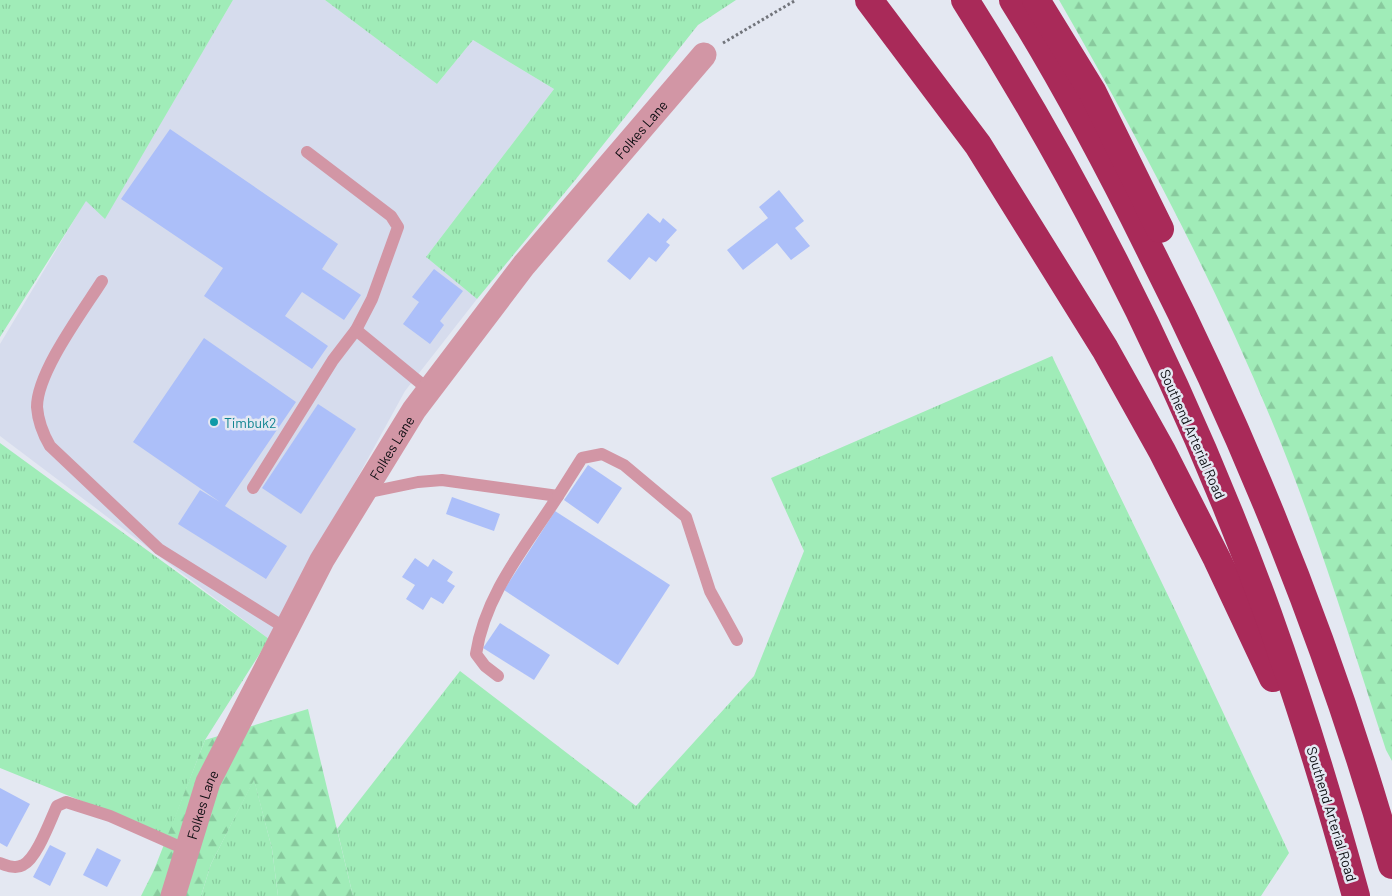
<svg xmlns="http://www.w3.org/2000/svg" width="1392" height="896" font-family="Barlow,sans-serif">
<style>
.built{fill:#d6dced}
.grass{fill:url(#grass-tufts)}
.forest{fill:url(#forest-firs)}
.building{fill:#acbff9}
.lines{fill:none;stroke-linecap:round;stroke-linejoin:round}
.path{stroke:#71747b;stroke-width:3;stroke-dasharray:2.5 2.5;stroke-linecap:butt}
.lane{stroke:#d296a5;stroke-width:12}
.street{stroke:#d296a5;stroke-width:25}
.highway{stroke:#a92a59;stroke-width:28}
.culture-dot{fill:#0f9aa8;stroke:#e4e8f2;stroke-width:2}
.labels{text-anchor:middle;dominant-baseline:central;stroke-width:5;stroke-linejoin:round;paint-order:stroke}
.street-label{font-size:14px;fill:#0a0b0f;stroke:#e4e8f2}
.culture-label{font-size:14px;fill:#0d838f;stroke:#e4e8f2;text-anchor:start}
</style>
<defs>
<pattern id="grass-tufts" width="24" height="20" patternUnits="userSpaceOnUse" patternTransform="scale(1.25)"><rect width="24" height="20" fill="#a0ecb8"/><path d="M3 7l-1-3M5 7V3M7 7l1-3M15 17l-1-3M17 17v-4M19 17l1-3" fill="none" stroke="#88c99d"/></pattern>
<pattern id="forest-firs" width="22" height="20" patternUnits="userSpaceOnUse" patternTransform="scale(1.25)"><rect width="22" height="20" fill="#a0ecb8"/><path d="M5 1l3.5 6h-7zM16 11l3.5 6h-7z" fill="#88c99d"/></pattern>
</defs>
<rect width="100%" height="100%" fill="#e4e8f2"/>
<path class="built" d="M233 0H325L437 84 473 40 554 89 426 257 477 299 405 391 269 639 0 436V344L86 200 105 218Z"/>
<g class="grass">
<path d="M0 0H233L105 219 86 201 0 337Z"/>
<path d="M325 0H736L698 25 576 179 477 299 426 257 554 89 473 40 437 84Z"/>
<path d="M1052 356 1177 614 1289 853 1261 896H353L337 829 460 671 636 806 754 676 804 551 771 478Z"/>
<path d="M0 443 269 639 205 740 168 836 0 768Z"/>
<path d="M254 779 272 849 278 896H201L211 864Z"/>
</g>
<g class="forest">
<path d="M1059 0H1392V761L1386 750C1350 639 1316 527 1271 419 1211 274 1137 136 1059 0Z"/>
<path d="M308 709 353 896H278L272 849 254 780 211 864 201 896H141L154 870 205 740Z"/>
</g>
<g class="building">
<path d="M170 129 338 244 322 269 361 295 344 320 302 292 285 316 328 346 312 369 204 296 223 268 121 199Z"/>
<path d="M779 190 804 221 795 228 810 246 791 260 777 243 743 270 727 250 768 218 759 207Z"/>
<path d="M648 213 660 223 663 218 677 230 666 242 670 245 656 262 649 257 630 280 607 261Z"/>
<path d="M434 269 463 291 440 321 444 325 430 344 403 324 419 302 412 297Z"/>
<path d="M204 338 296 402 225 506 287 546 266 579 178 524 200 490 220 502 133 442Z"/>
<path d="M318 404 356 429 301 514 262 488Z"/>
<path d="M588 465 622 488 598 524 564 500Z"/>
<path d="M452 497 500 514 494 531 446 514Z"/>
<path d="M555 511 670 585 618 665 504 590Z"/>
<path d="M415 558 428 567 433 559 453 572 447 581 455 586 443 604 431 597 423 610 406 599 415 585 402 577Z"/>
<path d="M500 623 550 655 534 680 483 648Z"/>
<path d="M0 788 30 804 7 847 0 843Z"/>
<path d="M50 845 66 853 50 886 33 877Z"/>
<path d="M97 848 121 860 107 887 83 875Z"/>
</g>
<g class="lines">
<path class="path" d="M723 43 796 0"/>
<g class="lane">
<path d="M307 152 391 216 398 227 372 299 356 330"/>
<path d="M102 281C83 311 37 372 37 407 38 421 43 434 50 446L159 549 287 629"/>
<path d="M253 488 333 360 356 330 429 390"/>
<path d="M365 493 418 482 442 480 558 496C526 546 485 594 476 654L485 666 498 676"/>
<path d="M558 496 582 458 602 454 624 465 686 517 710 591 737 640"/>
<path d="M0 863C8 866 16 869 23 865 37 858 50 821 57 806L66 802 110 816 187 850"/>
</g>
<path class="street" id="s1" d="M173 896 208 782 322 560 414 410 524 265 704 55"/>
<g class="highway">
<path d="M869 0 978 145 1105 349 1162 451 1217 559 1273 678"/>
<path d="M965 0C1087 192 1190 400 1268 614 1301 706 1330 801 1356 896"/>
<path d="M1013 0C1063 80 1108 165 1150 250 1250 447 1332 653 1392 865"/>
<path d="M1036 0 1092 91 1160 229"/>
</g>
</g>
<circle class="culture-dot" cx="214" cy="422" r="5"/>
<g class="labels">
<g class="street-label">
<text stroke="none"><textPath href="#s1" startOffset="906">Folkes Lane</textPath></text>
<text transform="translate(1193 434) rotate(66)">Southend Arterial Road</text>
<text stroke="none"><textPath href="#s1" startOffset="501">Folkes Lane</textPath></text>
<text stroke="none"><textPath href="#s1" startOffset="96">Folkes Lane</textPath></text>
<text transform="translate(1332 814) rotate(73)">Southend Arterial Road</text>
</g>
<g class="culture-label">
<text x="224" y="422">Timbuk2</text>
</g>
</g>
</svg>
